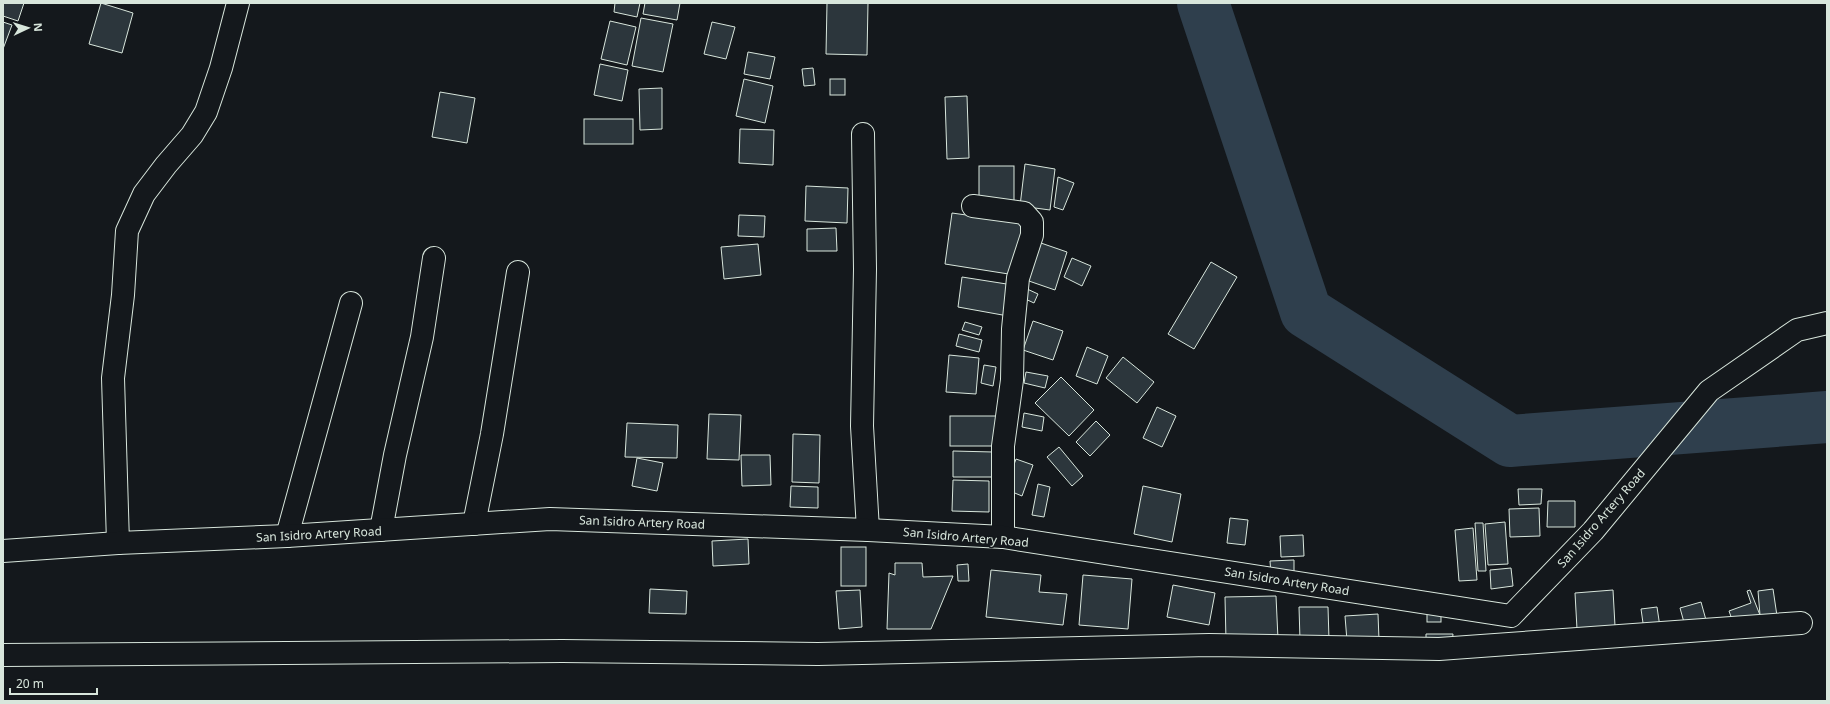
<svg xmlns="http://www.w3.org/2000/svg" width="1830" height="704" font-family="'Noto Sans',sans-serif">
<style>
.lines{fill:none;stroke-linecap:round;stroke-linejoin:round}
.river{stroke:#2f3f4d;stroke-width:52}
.building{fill:#2c363c;stroke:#d8e6dc}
.street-casing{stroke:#d8e6dc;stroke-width:24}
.secondary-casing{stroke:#d8e6dc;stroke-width:24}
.street{stroke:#14181c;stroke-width:22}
.secondary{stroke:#14181c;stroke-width:22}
.labels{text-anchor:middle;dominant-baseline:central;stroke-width:3;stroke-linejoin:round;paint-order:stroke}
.street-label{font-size:12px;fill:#d8e6dc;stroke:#14181c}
</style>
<rect width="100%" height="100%" fill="#14181c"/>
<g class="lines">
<path class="river" d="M1203 3 1306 312 1510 441 1827 417"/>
</g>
<g class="building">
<path d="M3 3H24L18 21 3 16Z"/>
<path d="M101 3 133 13 122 53 89 44Z"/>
<path d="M615 3H640L637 17 614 12Z"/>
<path d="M645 3H680L677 20 643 14Z"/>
<path d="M827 3H868L867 55 826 54Z"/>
<path d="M641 18 673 24 663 72 632 66Z"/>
<path d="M610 21 636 27 627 65 601 59Z"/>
<path d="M3 22 12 25 3 49Z"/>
<path d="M712 22 735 27 726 59 704 54Z"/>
<path d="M748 52 775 57 770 79 744 74Z"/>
<path d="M600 64 628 70 622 101 594 95Z"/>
<path d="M813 68 815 85 804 86 802 69Z"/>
<path d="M744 79 773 86 765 123 736 116Z"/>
<rect x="830" y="79" width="15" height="16"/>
<path d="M662 88V129L640 130 639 89Z"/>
<path d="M440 92 475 98 467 143 432 137Z"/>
<path d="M967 96 969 158 947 159 945 97Z"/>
<rect x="584" y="119" width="49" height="25"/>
<path d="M740 129 774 130 773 165 739 163Z"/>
<path d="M1025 164 1055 169 1050 210 1020 206Z"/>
<rect x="979" y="166" width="35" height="38"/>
<path d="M1058 177 1074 183 1063 210 1054 207Z"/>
<path d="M806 186 848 188 847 223 805 221Z"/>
<path d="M952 213 1023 223 1015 275 945 264Z"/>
<path d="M739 215 765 216 764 237 738 236Z"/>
<path d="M836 228 837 251H807V229Z"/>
<path d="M1038 242 1067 252 1055 290 1026 280Z"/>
<path d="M758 244 761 275 724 279 721 247Z"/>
<path d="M1072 258 1091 266 1082 286 1064 277Z"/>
<path d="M1211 262 1237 277 1194 349 1168 334Z"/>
<path d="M962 277 1013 285 1008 316 958 307Z"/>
<path d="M1025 288 1038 294 1034 303 1021 297Z"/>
<path d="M1033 321 1063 331 1053 360 1023 350Z"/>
<path d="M965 322 982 327 979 335 962 330Z"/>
<path d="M959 334 982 340 979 352 956 346Z"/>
<path d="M1087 347 1108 356 1097 384 1076 376Z"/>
<path d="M949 355 979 358 976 394 946 392Z"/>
<path d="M1123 357 1154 382 1137 403 1106 378Z"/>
<path d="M984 365 996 367 993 386 981 383Z"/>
<path d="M1026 372 1048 376 1045 388 1024 383Z"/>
<path d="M1061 377 1094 410 1069 436 1035 403Z"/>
<path d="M1157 407 1176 416 1162 447 1143 438Z"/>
<path d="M1024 413 1044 417 1042 431 1022 427Z"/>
<path d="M709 414 741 415 739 460 707 459Z"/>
<rect x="950" y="416" width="46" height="30"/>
<path d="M1096 421 1110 435 1090 456 1076 442Z"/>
<path d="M627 423 678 425 677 458 625 457Z"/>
<path d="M793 434 820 435 819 483 792 482Z"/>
<path d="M1059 447 1083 476 1072 486 1047 457Z"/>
<path d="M953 451 993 452V477H953Z"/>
<path d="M741 455H770L771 485 742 486Z"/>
<path d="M637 458 663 463 657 491 632 486Z"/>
<path d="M1016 459 1033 465 1022 496 1005 489Z"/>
<path d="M953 480 989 481V512L952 511Z"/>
<path d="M1038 484 1050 487 1044 517 1032 515Z"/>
<path d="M791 486 818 487V508L790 507Z"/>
<path d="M1143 486 1181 494 1172 542 1134 534Z"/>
<path d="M1518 489H1542L1541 504 1519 505Z"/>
<path d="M1548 501H1575V527H1547Z"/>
<path d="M1539 508 1540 536 1510 537 1509 509Z"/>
<path d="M1230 518 1248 520 1245 545 1227 543Z"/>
<path d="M1505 522 1508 564 1488 565 1485 524Z"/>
<path d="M1475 523H1483L1486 571H1478Z"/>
<path d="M1473 528 1477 580 1459 581 1455 530Z"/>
<path d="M1303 535 1304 556 1281 557 1280 536Z"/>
<path d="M748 539 749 564 713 566 712 541Z"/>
<rect x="841" y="547" width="25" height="39"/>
<path d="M1294 560V573L1271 574 1270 561Z"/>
<path d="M895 563H922L923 577 953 576 931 629H887L889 573 895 575Z"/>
<path d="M968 564 969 581H958L957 565Z"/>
<path d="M1511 568 1513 586 1491 589 1490 570Z"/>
<path d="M991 570 1041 575 1039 592 1067 594 1063 625 986 617Z"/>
<path d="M1083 575 1132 579 1128 629 1079 625Z"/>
<path d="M1173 585 1215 593 1209 625 1167 617Z"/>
<path d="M650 589 687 591 686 614 649 613Z"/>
<path d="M1773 589 1777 616 1763 618 1760 615 1758 591Z"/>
<path d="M860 590 862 627 839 629 836 591Z"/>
<path d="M1613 590 1615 626 1577 629 1575 593Z"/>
<path d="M1750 590 1760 615 1734 625 1729 611 1751 603 1747 591Z"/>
<path d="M1276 596 1278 639 1226 641 1225 597Z"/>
<path d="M1701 602 1706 620 1685 626 1680 608Z"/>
<path d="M1299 607H1328L1329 640H1300Z"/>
<path d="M1657 607 1660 627 1644 630 1641 609Z"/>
<rect x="1427" y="610" width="14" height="12"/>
<path d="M1378 614 1379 640 1347 641 1345 616Z"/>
<path d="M1426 634H1453L1452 645H1426Z"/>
</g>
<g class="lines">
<defs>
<g id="street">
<path d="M863 134 865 269 862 426 868 530"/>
<path d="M973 206 1024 213 1032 222V235L1018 278 1013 329 1012 380 1003 446V537"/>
<path d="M474 524 492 434 518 272"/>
<path d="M381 530 395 455 422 337 434 258"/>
<path d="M287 536 351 303"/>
<path d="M118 543 113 378 123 295 127 231 144 194 166 165 192 135 206 112 221 68 238 3"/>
<path d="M3 655 562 651 818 654 1209 645 1439 649 1801 623"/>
</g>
<path id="secondary" d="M3 551 118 543 287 536 550 519 868 530 1003 537 1511 616 1593 531 1709 391 1797 330 1827 323"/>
</defs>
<use href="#street" class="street-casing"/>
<use href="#secondary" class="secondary-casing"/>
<use href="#street" class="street"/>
<use href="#secondary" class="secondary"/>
</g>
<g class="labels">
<g class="street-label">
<text transform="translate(1601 518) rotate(-49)">San Isidro Artery Road</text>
<text transform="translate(642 522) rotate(2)">San Isidro Artery Road</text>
<text transform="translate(319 534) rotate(-3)">San Isidro Artery Road</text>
<text transform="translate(966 537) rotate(5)">San Isidro Artery Road</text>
<text transform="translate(1287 581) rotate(9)">San Isidro Artery Road</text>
</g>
</g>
<rect width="1830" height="704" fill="none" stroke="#d8e6dc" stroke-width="8"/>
<g transform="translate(28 28) rotate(86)" stroke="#14181c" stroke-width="3" paint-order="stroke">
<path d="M0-3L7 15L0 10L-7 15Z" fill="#d8e6dc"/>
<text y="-6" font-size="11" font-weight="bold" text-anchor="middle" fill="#d8e6dc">N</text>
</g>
<path d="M10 688v6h87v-6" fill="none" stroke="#d8e6dc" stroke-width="2"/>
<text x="16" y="688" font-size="12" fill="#d8e6dc" stroke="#14181c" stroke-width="3" paint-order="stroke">20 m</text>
</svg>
